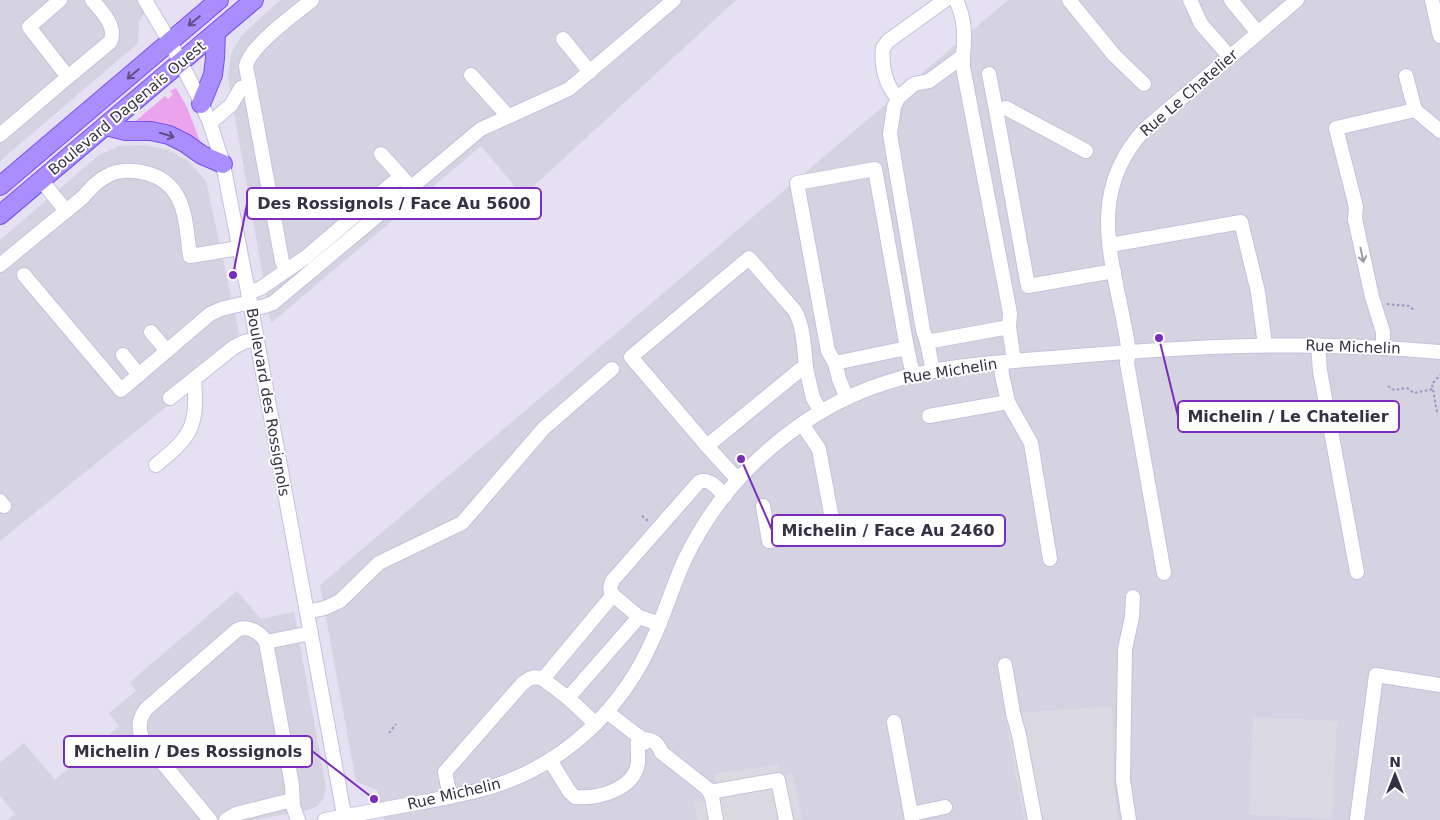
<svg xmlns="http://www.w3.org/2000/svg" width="1440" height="820" font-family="'DejaVu Sans',sans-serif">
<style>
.industrial{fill:#d5d3e1}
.green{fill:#eba4ec}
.parking{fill:#dbdae2}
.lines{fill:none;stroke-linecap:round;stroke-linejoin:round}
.minor-casing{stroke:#c5c0dd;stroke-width:16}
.major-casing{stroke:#7751f0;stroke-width:20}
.path{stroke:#9b92c2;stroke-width:2;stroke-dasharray:2.5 2.5;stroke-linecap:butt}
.minor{stroke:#fff;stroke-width:14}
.major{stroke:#aa8dff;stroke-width:18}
.oneway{stroke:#5d5185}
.oneway2{stroke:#9a98a2}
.labels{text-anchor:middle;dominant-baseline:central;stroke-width:4;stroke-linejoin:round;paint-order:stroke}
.street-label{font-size:15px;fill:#343144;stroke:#fff}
.leader{fill:none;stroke:#7b2cbf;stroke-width:2}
.callout-dot{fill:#7b2cbf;stroke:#fff;stroke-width:2}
.callout{fill:#fff;stroke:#7b2cbf;stroke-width:2}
.callout-label{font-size:16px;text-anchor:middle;font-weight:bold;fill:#343144}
</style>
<rect width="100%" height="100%" fill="#e5e1f3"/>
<g class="industrial">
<path d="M0 0H155L139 21 138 43 0 161Z"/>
<path d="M280 0H736L523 196 481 146 271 323 228 78 230 56 241 36Z"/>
<path d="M1008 0H1440V820H384L377 790 356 782 320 585Z"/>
<path d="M145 145 168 150 188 161 206 181 239 333 234 352 0 541V240L99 155 119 146Z"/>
<path d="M237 591 261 619 294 612 326 787 324 797 318 806 308 810 255 820H8L15 814 0 796V763L24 743 55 780 119 726 109 713 136 691 130 682Z"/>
</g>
<path class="green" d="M176 88 187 107 201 144 131 125 165 96 168 99 173 94 170 91Z"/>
<g class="parking">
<path d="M1112 706 1114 786 1118 820H1024L1005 714Z"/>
<path d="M1253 717 1337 721 1332 819 1249 815Z"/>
<path d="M778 764 780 776 793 773 802 820H697L694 803 719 798 714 774Z"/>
</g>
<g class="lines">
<defs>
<g id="minor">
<path d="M60 0 29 27 68 77 110 42C118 28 101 10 92 0"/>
<path d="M145 0 170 42 197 94 210 123 223 164 250 302 345 820"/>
<path d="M1069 0 1114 55 1144 84"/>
<path d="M1190 0 1192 4 1201 24 1230 57"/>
<path d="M1231 0 1258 33"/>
<path d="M1432 0 1440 36"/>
<path d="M563 39 590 72"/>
<path d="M963 56V67L1010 313 1009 327"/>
<path d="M989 74 996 110"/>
<path d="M471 75 508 116"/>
<path d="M898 98C885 85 881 65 883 48L888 41 945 0"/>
<path d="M1415 110 1440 131"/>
<path d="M210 123 231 105 241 88 249 85"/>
<path d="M0 135 68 77"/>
<path d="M1086 151 1006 108 996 110 1028 286 1114 271"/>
<path d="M381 154 407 183"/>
<path d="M66 211C72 206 79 201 84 196 91 188 97 181 107 176 117 170 129 170 141 172 186 180 185 219 190 256L239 248"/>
<path d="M1110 245 1241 222 1258 292 1265 345"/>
<path d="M0 265 66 211 41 180"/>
<path d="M286 270 282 261 246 66C250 46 295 14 312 0"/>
<path d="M24 275 121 390 210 314 221 309 250 302"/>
<path d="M248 293 261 288 306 257 401 176"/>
<path d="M251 309 265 306 273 303 481 129 569 89 674 0"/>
<path d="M151 332 167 351"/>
<path d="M927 342 923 330 890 134 894 107 898 98 914 84 929 81 963 56C965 35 965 19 956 0"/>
<path d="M1318 345 1320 371 1357 572"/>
<path d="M1383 347V332L1372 297 1355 219 1356 207 1336 128 1415 110 1406 76"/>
<path d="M123 355 139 375"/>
<path d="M835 363 828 351 797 183 875 169 907 348"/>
<path d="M933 371 927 342 1009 327 1014 361"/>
<path d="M170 398 234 347 244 342 257 339"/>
<path d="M847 398 839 379 835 363 907 348 913 375"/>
<path d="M1008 402 1031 443 1050 559"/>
<path d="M929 416 1008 402 1002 375 1001 363"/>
<path d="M707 446 631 357 749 258 795 311C804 328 804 348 806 368"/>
<path d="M156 465C192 436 198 426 194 379"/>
<path d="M738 480 707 446 801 369 806 368 813 398 821 412"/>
<path d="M0 501 4 506"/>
<path d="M763 506 769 541 834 530 819 449 802 424"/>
<path d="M1164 573 1127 363 1129 352 1128 346C1116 267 1082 197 1145 129L1297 0"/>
<path d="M613 595C609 589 610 586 613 580L699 482C709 477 718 489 725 496"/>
<path d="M307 612 325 608 340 601 379 563 462 523 544 428 612 369"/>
<path d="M1005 665 1013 713 1019 735 1035 820"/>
<path d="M568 698 543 679 613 595 639 617"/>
<path d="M607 712 642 739 644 743"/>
<path d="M894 722 912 820"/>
<path d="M596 724 568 698 639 617 660 624"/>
<path d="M642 739C652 739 658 742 661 752L708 789 712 797 716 820"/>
<path d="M550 760 569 791 575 797C597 799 634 790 638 763 639 754 636 745 639 736"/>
<path d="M710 792 778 780 786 820"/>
<path d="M450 797 445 772 522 684C528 679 534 675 543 679"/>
<path d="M911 814 945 807"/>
<path d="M210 820 142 738C138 728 139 718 146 709L237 630C248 625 260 632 266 642"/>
<path d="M226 820 236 814 292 800"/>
<path d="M298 820 293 806 292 785 266 642 311 633"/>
<path d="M325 820C358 814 390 808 423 802 449 797 475 793 500 784 569 760 624 706 653 639 665 613 673 585 685 559 701 526 723 494 749 468 788 429 836 398 888 382 945 364 1006 362 1064 357 1189 346 1315 340 1440 352"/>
<path d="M1129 820 1123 780 1125 649 1132 617 1133 597"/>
<path d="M1357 820 1376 675 1440 685"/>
</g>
<g id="major">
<path d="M201 104 213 75 215 58 216 33"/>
<path d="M106 126 126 131H151L169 135 185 143 202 155 223 164"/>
<path d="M0 186 219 0"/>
<path d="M0 215 254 0"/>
</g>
</defs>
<use href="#minor" class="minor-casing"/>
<use href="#major" class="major-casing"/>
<g class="path">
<path d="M1387 304 1409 306 1414 310"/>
<path d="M1388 386 1394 390 1407 388 1414 393 1433 389"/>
<path d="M1437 412 1432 384 1440 375"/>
<path d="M642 516 648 521"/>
<path d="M389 733 396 724"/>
</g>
<use href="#minor" class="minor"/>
<use href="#major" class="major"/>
</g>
<defs><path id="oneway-shaft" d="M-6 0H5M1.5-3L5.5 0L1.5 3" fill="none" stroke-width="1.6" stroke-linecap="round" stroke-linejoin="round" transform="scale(1.25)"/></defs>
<g class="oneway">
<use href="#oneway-shaft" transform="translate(194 21) rotate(140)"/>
<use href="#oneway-shaft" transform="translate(133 74) rotate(140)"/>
<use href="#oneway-shaft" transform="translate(167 135) rotate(17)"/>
</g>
<use class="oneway2" href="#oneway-shaft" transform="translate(1362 255) rotate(78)"/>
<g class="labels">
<g class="street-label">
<text transform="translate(1189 93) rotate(-41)">Rue Le Chatelier</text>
<text transform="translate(127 108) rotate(-40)">Boulevard Dagenais Ouest</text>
<text transform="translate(1353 347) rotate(2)">Rue Michelin</text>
<text transform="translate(950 371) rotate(-9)">Rue Michelin</text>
<text transform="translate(268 402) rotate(80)">Boulevard des Rossignols</text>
<text transform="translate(454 794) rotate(-13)">Rue Michelin</text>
</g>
</g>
<path class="leader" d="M233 275L247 204M1159 338L1178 416M741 459L772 530M374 799L312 751"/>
<g class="callout-dot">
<circle cx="233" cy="275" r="5"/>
<circle cx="1159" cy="338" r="5"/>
<circle cx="741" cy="459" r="5"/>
<circle cx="374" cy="799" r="5"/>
</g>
<g class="callout">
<rect x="247" y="188" width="294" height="31" rx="5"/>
<rect x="1178" y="401" width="221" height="31" rx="5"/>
<rect x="772" y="515" width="233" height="31" rx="5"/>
<rect x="64" y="736" width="248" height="31" rx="5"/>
</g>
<g class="callout-label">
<text x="394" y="209">Des Rossignols / Face Au 5600</text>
<text x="1288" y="422">Michelin / Le Chatelier</text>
<text x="888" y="536">Michelin / Face Au 2460</text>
<text x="188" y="757">Michelin / Des Rossignols</text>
</g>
<g transform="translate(1395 775)" stroke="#ffffff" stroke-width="4" paint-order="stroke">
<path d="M0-4L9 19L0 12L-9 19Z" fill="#343144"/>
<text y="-8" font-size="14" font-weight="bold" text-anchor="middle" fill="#343144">N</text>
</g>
</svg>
